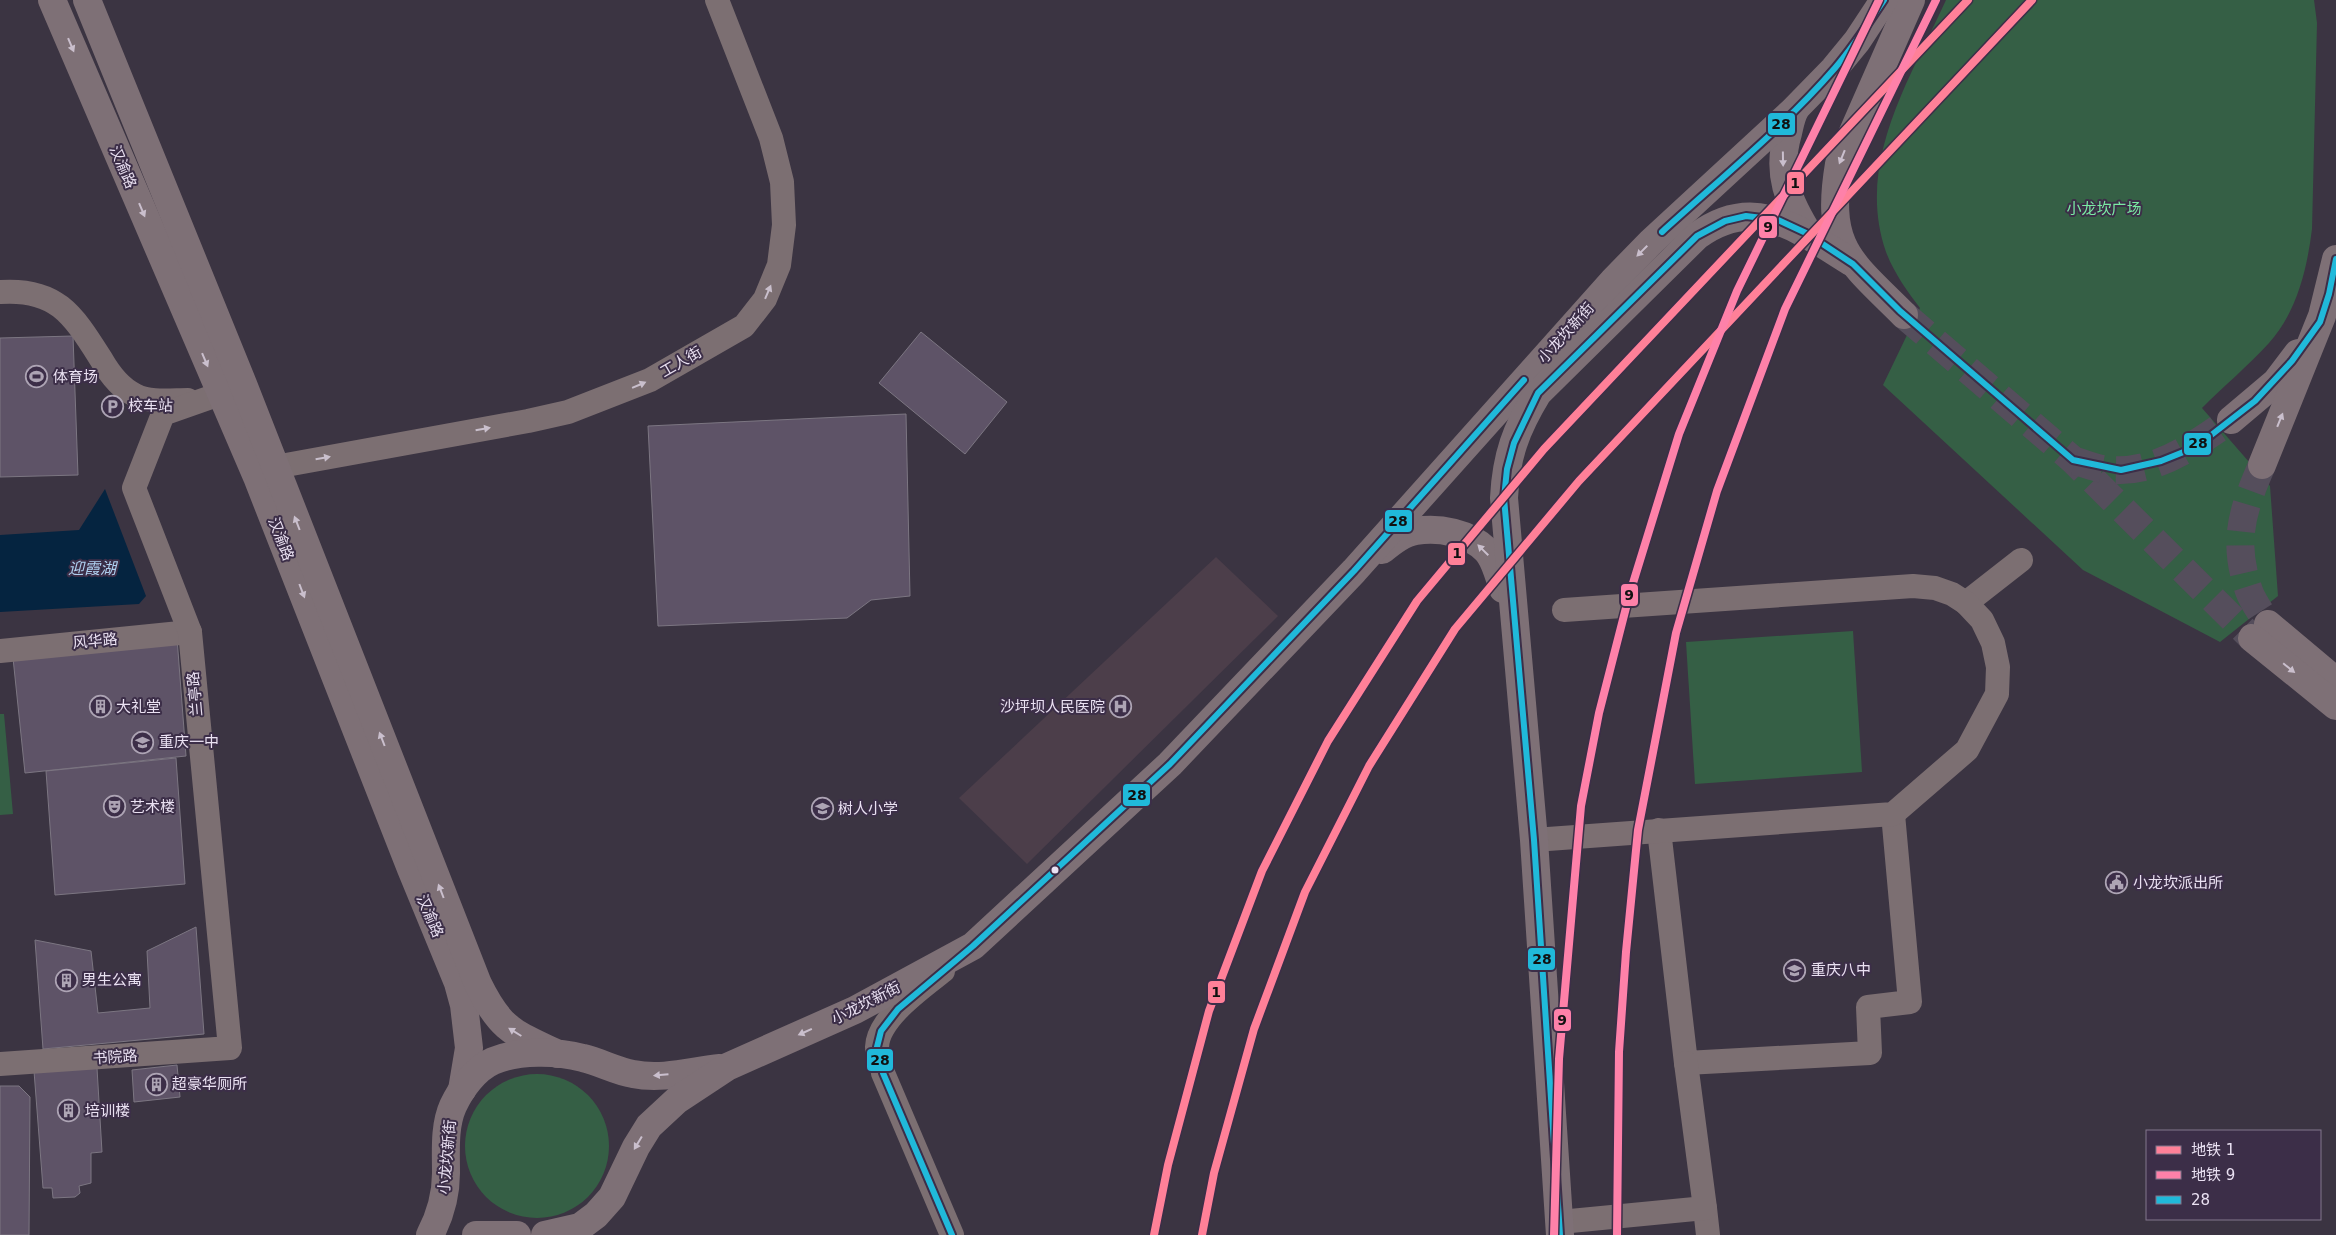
<svg xmlns="http://www.w3.org/2000/svg" width="2336" height="1235" font-family="'DejaVu Sans','Noto Sans SC',sans-serif">
<style>
.medical{fill:#4c3e4a}
.green{fill:#355f45}
.water{fill:#052440}
.building{fill:#5e5367;stroke:#7c7682}
.lines{fill:none;stroke-linecap:round;stroke-linejoin:round}
.major-tunnel{stroke:#554e5c;stroke-width:28;stroke-dasharray:28 14;stroke-linecap:butt}
.minor{stroke:#7c6f72;stroke-width:24}
.major{stroke:#7e7076;stroke-width:28}
.bus-1-casing{stroke:#3c2e48;stroke-width:10}
.bus-1{stroke:#20b9da;stroke-width:6}
.metro-1-casing{stroke:#3c2e48;stroke-width:11}
.metro-2-casing{stroke:#3c2e48;stroke-width:11}
.metro-1{stroke:#ff8098;stroke-width:8}
.metro-2{stroke:#fe81a9;stroke-width:8}
.oneway{fill:#cabfcd}
.oneway2{fill:#c9bfcc}
.bus-dot{fill:#eae1f2;stroke:#3c2e48;stroke-width:2}
.labels{text-anchor:middle;dominant-baseline:central;stroke-width:4;stroke-linejoin:round;paint-order:stroke}
.street-label{font-size:15px;fill:#eae1f2;stroke:#3c2e48}
.park-label{font-size:15px;fill:#7aeba3;stroke:#3c2e48}
.poi-label{font-size:15px;fill:#eae1f2;stroke:#3c2e48;text-anchor:start}
.water-label{font-size:16px;font-style:italic;fill:#afd0f0;stroke:#3c2e48}
.line-badge{stroke:#3c2e48;stroke-width:2}
.pale-badge-label{font-size:14px;text-anchor:middle;font-weight:bold;fill:#111}
</style>
<rect width="100%" height="100%" fill="#3b3442"/>
<path class="medical" d="M1216 557 1278 616 1027 864 959 798Z"/>
<g class="green">
<path d="M1946 0H2314L2317 23 2312 229C2307 269 2297 312 2269 343 2248 366 2224 386 2202 408L2270 486 2278 596 2220 642 2083 570 1883 385 1920 308C1907 291 1894 273 1886 252 1855 163 1910 79 1946 0Z"/>
<path d="M1853 631 1862 772 1695 784 1686 642Z"/>
<path d="M0 714H4L13 814 0 815Z"/>
<circle cx="537" cy="1146" r="72"/>
</g>
<path class="water" d="M105 489 146 596 139 604 0 612V535L79 530Z"/>
<g class="building">
<path d="M921 332 1007 402 965 454 879 383Z"/>
<path d="M73 336 78 475 0 477V338Z"/>
<path d="M906 414 910 596 871 600 847 618 658 626 648 426Z"/>
<path d="M177 638 186 756 25 773 13 658Z"/>
<path d="M176 758 185 884 55 895 46 771Z"/>
<path d="M196 927 204 1034 43 1049 35 940 91 951 98 1013 150 1008 147 951Z"/>
<path d="M177 1065 180 1097 134 1102 132 1070Z"/>
<path d="M97 1068 102 1152 91 1153V1183L79 1186 80 1193 75 1197 53 1198 52 1188H43L34 1071Z"/>
<path d="M0 1086H19L30 1097 29 1235H0Z"/>
</g>
<g class="lines">
<g class="major-tunnel">
<path d="M1904 315 2073 460 2252 638"/>
<path d="M2075 461C2086 464 2098 469 2109 470 2156 474 2194 445 2231 420"/>
<path d="M2262 465C2242 511 2232 541 2249 591 2253 602 2262 614 2268 624"/>
</g>
<g class="minor">
<path d="M0 292C57 288 73 315 101 359 109 373 120 388 135 395 150 403 171 400 188 400"/>
<path d="M275 467 528 421 568 412 650 380 744 326 765 299 779 265 784 225 782 182 771 138 717 0"/>
<path d="M1966 603 2021 560"/>
<path d="M0 651 190 632"/>
<path d="M1659 830 1686 1063 1870 1053 1868 1007 1910 1002 1893 814"/>
<path d="M1534 840 1893 814 1967 750 1997 694 1998 667 1993 643 1982 620 1966 603 1952 594 1935 588 1913 586 1564 610"/>
<path d="M943 971C922 988 878 1018 877 1047 877 1055 882 1065 883 1073L952 1235"/>
<path d="M0 1064 230 1048 190 632 134 488 163 414 220 394"/>
<path d="M1705 1208 1708 1235"/>
<path d="M1560 1222 1705 1208 1686 1063"/>
</g>
<g class="major">
<path d="M52 0 257 477 411 869 458 983 464 1005 469 1048 462 1090"/>
<path d="M87 0 243 384 478 984C501 1031 514 1033 558 1054"/>
<path d="M1795 110C1791 117 1790 125 1788 133 1776 174 1788 201 1810 236"/>
<path d="M1904 315C1849 260 1825 248 1839 164L1911 0"/>
<path d="M2231 420 2276 382 2298 353"/>
<path d="M2262 465 2322 316 2336 259"/>
<path d="M1382 550C1392 542 1403 533 1416 531 1439 527 1469 533 1486 550 1495 559 1499 577 1503 589"/>
<path d="M2268 624 2336 681"/>
<path d="M2252 638 2336 706"/>
<path d="M430 1235C440 1216 446 1195 446 1173 446 1151 444 1126 453 1106 461 1089 475 1069 493 1061 519 1050 557 1051 583 1058 600 1062 616 1071 633 1074 662 1080 692 1071 720 1068"/>
<path d="M476 1235H517"/>
<path d="M545 1235 580 1227 596 1215 612 1197 636 1147 649 1126 677 1100 727 1067 855 1010 973 946 1170 764 1354 571 1613 281 1651 242 1793 111 1834 69 1857 41 1884 0"/>
<path d="M1560 1235 1534 840 1504 498C1506 456 1516 429 1538 393L1697 236C1755 193 1799 230 1851 262"/>
</g>
<defs>
<g id="bus-1">
<path d="M1662 232C1720 179 1783 128 1835 68 1853 47 1868 24 1884 0"/>
<path d="M952 1235 883 1073 877 1047 881 1031 898 1009 973 946 1170 764 1354 571 1524 380"/>
<path d="M1560 1235 1534 840 1504 498 1507 469 1514 443 1538 393 1697 236 1725 221 1746 216 1778 220 1806 233 1853 264 1900 311 2073 460 2121 470 2161 461 2186 451 2210 436 2255 401 2292 361 2320 322 2329 294 2336 259"/>
</g>
</defs>
<use href="#bus-1" class="bus-1-casing"/>
<use href="#bus-1" class="bus-1"/>
<defs>
<g id="metro-1">
<path d="M1154 1235 1168 1165 1209 1011 1262 871 1328 741 1417 601 1544 449 1968 0"/>
<path d="M1202 1235 1214 1173 1254 1029 1305 892 1369 766 1455 629 1579 481 2032 0"/>
</g>
<g id="metro-2">
<path d="M1554 1235 1559 1059 1581 806 1599 713 1629 596 1679 434 1737 291 1879 0"/>
<path d="M1617 1235 1619 1052 1626 952 1638 830 1676 633 1717 491 1785 309 1936 0"/>
</g>
</defs>
<use href="#metro-1" class="metro-1-casing"/>
<use href="#metro-2" class="metro-2-casing"/>
<use href="#metro-1" class="metro-1"/>
<use href="#metro-2" class="metro-2"/>
</g>
<defs><path id="oneway-solid" d="M-6-.8H1V-3.2L6.5 0L1 3.2V.8H-6Z" transform="scale(1.25)"/></defs>
<g class="oneway">
<use href="#oneway-solid" transform="translate(71 45) rotate(67)"/>
<use href="#oneway-solid" transform="translate(1842 157) rotate(112)"/>
<use href="#oneway-solid" transform="translate(1783 159) rotate(89)"/>
<use href="#oneway-solid" transform="translate(142 210) rotate(67)"/>
<use href="#oneway-solid" transform="translate(1642 251) rotate(135)"/>
<use href="#oneway-solid" transform="translate(205 360) rotate(67)"/>
<use href="#oneway-solid" transform="translate(2280 420) rotate(-68)"/>
<use href="#oneway-solid" transform="translate(297 523) rotate(-111)"/>
<use href="#oneway-solid" transform="translate(1483 550) rotate(-135)"/>
<use href="#oneway-solid" transform="translate(302 591) rotate(69)"/>
<use href="#oneway-solid" transform="translate(2289 668) rotate(39)"/>
<use href="#oneway-solid" transform="translate(382 739) rotate(-111)"/>
<use href="#oneway-solid" transform="translate(441 891) rotate(-111)"/>
<use href="#oneway-solid" transform="translate(515 1032) rotate(-148)"/>
<use href="#oneway-solid" transform="translate(805 1032) rotate(156)"/>
<use href="#oneway-solid" transform="translate(661 1075) rotate(175)"/>
<use href="#oneway-solid" transform="translate(638 1143) rotate(121)"/>
</g>
<g class="oneway2">
<use href="#oneway-solid" transform="translate(768 292) rotate(-67)"/>
<use href="#oneway-solid" transform="translate(639 385) rotate(-23)"/>
<use href="#oneway-solid" transform="translate(483 429) rotate(-10)"/>
<use href="#oneway-solid" transform="translate(323 458) rotate(-10)"/>
</g>
<defs>
<symbol id="stadium-ring" viewBox="-11 -11 22 22"><circle r="9.5" fill="#3c2e48" stroke="#ada4b4" stroke-width="1.5"/><path d="M0-5a6.5 5 0 1 0 0 10a6.5 5 0 1 0 0-10ZM-3.5-1.8h7v3.6h-7Z" fill="#ada4b4"/></symbol>
<symbol id="parking-ring" viewBox="-11 -11 22 22"><circle r="9.5" fill="#3c2e48" stroke="#ada4b4" stroke-width="1.5"/><path d="M-3.5-5.5H1a3.5 3.5 0 0 1 0 7H-1V5.5H-3.5ZM-1-3.4V-.6H.8a1.4 1.4 0 0 0 0-2.8Z" fill="#ada4b4"/></symbol>
<symbol id="building-ring" viewBox="-11 -11 22 22"><circle r="9.5" fill="#3c2e48" stroke="#ada4b4" stroke-width="1.5"/><path d="M-4-6H4V6H1V3H-1V6H-4ZM-2.5-4.3h1.7v1.8h-1.7ZM.8-4.3h1.7v1.8H.8ZM-2.5-1h1.7V.8h-1.7ZM.8-1h1.7V.8H.8Z" fill="#ada4b4"/></symbol>
<symbol id="hospital-ring" viewBox="-11 -11 22 22"><circle r="9.5" fill="#3c2e48" stroke="#ada4b4" stroke-width="1.5"/><path d="M-5-5h3v3.5h4V-5h3V5h-3V1.5h-4V5h-3Z" fill="#ada4b4"/></symbol>
<symbol id="school-ring" viewBox="-11 -11 22 22"><circle r="9.5" fill="#3c2e48" stroke="#ada4b4" stroke-width="1.5"/><path d="M0-5L7-2L0 1L-7-2ZM-4 1L0 2.5L4 1V4Q0 6-4 4Z" fill="#ada4b4"/></symbol>
<symbol id="theatre-ring" viewBox="-11 -11 22 22"><circle r="9.5" fill="#3c2e48" stroke="#ada4b4" stroke-width="1.5"/><path d="M-5-5.5Q0-4 5-5.5V0Q5 5 0 6Q-5 5-5 0ZM-3.3-2.5H-1v1.5H-3.3ZM1-2.5H3.3v1.5H1ZM-2.8 1Q0 5.5 2.8 1Z" fill="#ada4b4"/></symbol>
<symbol id="civic-ring" viewBox="-11 -11 22 22"><circle r="9.5" fill="#3c2e48" stroke="#ada4b4" stroke-width="1.5"/><path d="M-.6-6.5H3V-4.5H.6V-3L4-1V1h2V6H-6V1h2V-1L-.6-3ZM-1.2 2.5V6h2.4V2.5Z" fill="#ada4b4"/></symbol>
</defs>
<g fill-rule="evenodd">
<use href="#stadium-ring" x="24" y="364" width="25" height="25"/>
<use href="#parking-ring" x="100" y="394" width="25" height="25"/>
<use href="#building-ring" x="88" y="694" width="25" height="25"/>
<use href="#hospital-ring" x="1108" y="694" width="25" height="25"/>
<use href="#school-ring" x="130" y="730" width="25" height="25"/>
<use href="#theatre-ring" x="102" y="794" width="25" height="25"/>
<use href="#school-ring" x="810" y="796" width="25" height="25"/>
<use href="#civic-ring" x="2104" y="870" width="25" height="25"/>
<use href="#school-ring" x="1782" y="958" width="25" height="25"/>
<use href="#building-ring" x="54" y="968" width="25" height="25"/>
<use href="#building-ring" x="144" y="1072" width="25" height="25"/>
<use href="#building-ring" x="56" y="1098" width="25" height="25"/>
</g>
<circle class="bus-dot" cx="1055" cy="870" r="4.5"/>
<g class="labels">
<g class="street-label">
<text transform="translate(123 167) rotate(67)">汉渝路</text>
<text transform="translate(1566 333) rotate(-48)">小龙坎新街</text>
<text transform="translate(681 362) rotate(-30)">工人街</text>
<text transform="translate(281 539) rotate(69)">汉渝路</text>
<text transform="translate(95 641) rotate(-5)">风华路</text>
<text transform="translate(195 694) rotate(-95)">兰亭路</text>
<text transform="translate(430 916) rotate(67)">汉渝路</text>
<text transform="translate(866 1003) rotate(-27)">小龙坎新街</text>
<text transform="translate(115 1057) rotate(-4)">书院路</text>
<text transform="translate(447 1157) rotate(-85)">小龙坎新街</text>
</g>
<g class="park-label">
<text x="2104" y="209">小龙坎广场</text>
</g>
<g class="poi-label">
<text x="53" y="377">体育场</text>
<text x="128" y="406">校车站</text>
<text x="116" y="707">大礼堂</text>
<text x="1105" y="707" text-anchor="end">沙坪坝人民医院</text>
<text x="159" y="742">重庆一中</text>
<text x="130" y="807">艺术楼</text>
<text x="838" y="809">树人小学</text>
<text x="2133" y="883">小龙坎派出所</text>
<text x="1811" y="970">重庆八中</text>
<text x="82" y="980">男生公寓</text>
<text x="172" y="1084">超豪华厕所</text>
<text x="85" y="1111">培训楼</text>
</g>
<g class="water-label">
<text x="92" y="568">迎霞湖</text>
</g>
</g>
<g class="line-badge">
<rect x="1767" y="112" width="29" height="24" rx="5" fill="#20b9da"/>
<rect x="1786" y="171" width="19" height="24" rx="5" fill="#ff8098"/>
<rect x="1758" y="215" width="20" height="24" rx="5" fill="#fe81a9"/>
<rect x="2183" y="432" width="29" height="24" rx="5" fill="#20b9da"/>
<rect x="1384" y="509" width="29" height="24" rx="5" fill="#20b9da"/>
<rect x="1447" y="542" width="19" height="24" rx="5" fill="#ff8098"/>
<rect x="1620" y="583" width="19" height="24" rx="5" fill="#fe81a9"/>
<rect x="1122" y="783" width="29" height="24" rx="5" fill="#20b9da"/>
<rect x="1527" y="947" width="29" height="24" rx="5" fill="#20b9da"/>
<rect x="1207" y="980" width="19" height="24" rx="5" fill="#ff8098"/>
<rect x="1553" y="1008" width="19" height="24" rx="5" fill="#fe81a9"/>
<rect x="866" y="1048" width="28" height="24" rx="5" fill="#20b9da"/>
</g>
<g class="pale-badge-label">
<text x="1781" y="129">28</text>
<text x="1795" y="188">1</text>
<text x="1768" y="232">9</text>
<text x="2198" y="448">28</text>
<text x="1398" y="526">28</text>
<text x="1457" y="558">1</text>
<text x="1629" y="600">9</text>
<text x="1137" y="800">28</text>
<text x="1542" y="964">28</text>
<text x="1216" y="997">1</text>
<text x="1562" y="1025">9</text>
<text x="880" y="1065">28</text>
</g>
<rect x="2146" y="1130" width="175" height="90" fill="#3c2e48" stroke="#82768c"/>
<rect x="2156" y="1146" width="25" height="8" fill="#ff8098" stroke="#82768c"/>
<text x="2191" y="1155" font-size="15" fill="#eae1f2">地铁 1</text>
<rect x="2156" y="1171" width="25" height="8" fill="#fe81a9" stroke="#82768c"/>
<text x="2191" y="1180" font-size="15" fill="#eae1f2">地铁 9</text>
<rect x="2156" y="1196" width="25" height="8" fill="#20b9da" stroke="#82768c"/>
<text x="2191" y="1205" font-size="15" fill="#eae1f2">28</text>
</svg>
